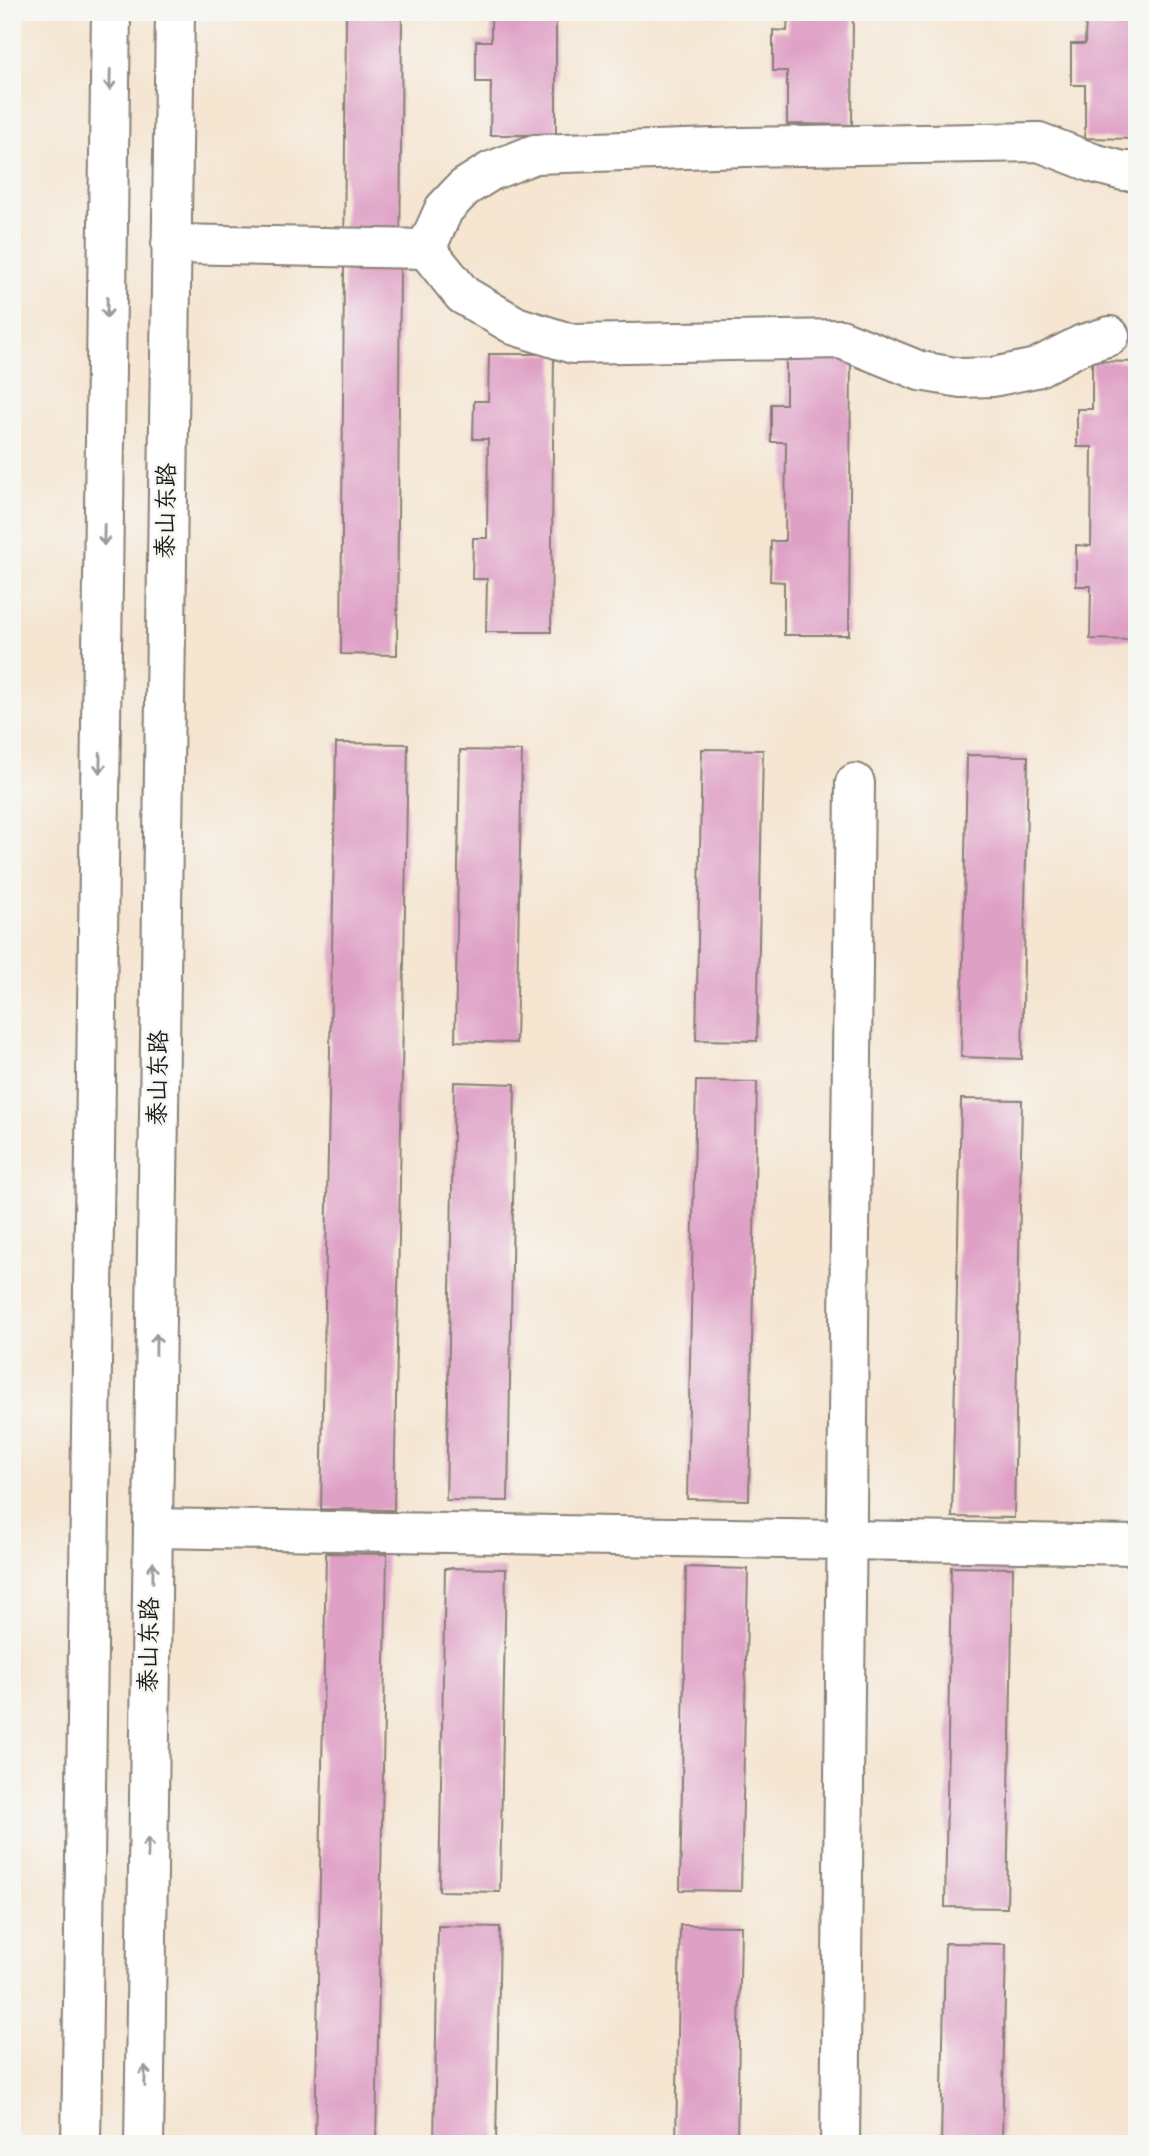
<svg xmlns="http://www.w3.org/2000/svg" width="1149" height="2156" font-family="'Indie Flower','LXGW WenKai TC',sans-serif">
<style>
.building{fill:#dfa0c6}
.lines{fill:none;stroke-linecap:round;stroke-linejoin:round}
.minor-casing{stroke:#888076;stroke-width:42}
.major-casing{stroke:#888076;stroke-width:42}
.minor{stroke:#fff;stroke-width:38}
.major{stroke:#fff;stroke-width:38}
.oneway{stroke:#999}
.labels{text-anchor:middle;dominant-baseline:central;stroke-width:5;stroke-linejoin:round;paint-order:stroke}
.street-label{font-size:24px;fill:#1c1c1c;stroke:#f6f6f2}
</style>
<rect width="100%" height="100%" fill="#f6f6f2"/>
<filter id="ink" filterUnits="userSpaceOnUse"><feTurbulence type="fractalNoise" baseFrequency=".0143" numOctaves="2"/><feDisplacementMap in="SourceGraphic" scale="14" xChannelSelector="R" yChannelSelector="G"/><feConvolveMatrix kernelMatrix="1 2 1 2 8 2 1 2 1" color-interpolation-filters="sRGB"/></filter>
<filter id="wash" filterUnits="userSpaceOnUse"><feTurbulence type="fractalNoise" baseFrequency=".00686" numOctaves="4" result="noise"/><feDisplacementMap in="SourceGraphic" scale="28" xChannelSelector="R" yChannelSelector="G"/><feGaussianBlur stdDeviation="1.57" result="paint"/><feColorMatrix in="noise" values="0 0 0 0 0 0 0 0 0 0 0 0 0 0 0 0 0 1.4 0 .05"/><feComposite in="paint" operator="in"/></filter>
<g filter="url(#wash)">
<rect width="100%" height="100%" fill="#f5e5d1"/>
<g id="blocks">
<g class="building">
<path d="M346 12H402L397 655 341 654Z"/>
<path d="M491 12H556V135H490L491 82H476V41H491Z"/>
<path d="M788 12H853L852 125 787 124V71H773V30L787 31Z"/>
<path d="M1086 12H1137V139L1085 138V85H1071V44H1085Z"/>
<path d="M489 354H554L551 632H486L487 579H472L473 538H487L488 439H473L474 401H488Z"/>
<path d="M786 357H851L849 635H784V582L770 581 771 541H785L786 442H771V404H786Z"/>
<path d="M1092 361 1137 362V640L1090 639 1091 586H1076V545L1091 546 1092 447H1077V409H1092Z"/>
<path d="M336 743 408 744 394 1510 321 1509Z"/>
<path d="M702 749 763 750 757 1041 696 1040Z"/>
<path d="M460 750 522 751 516 1043 455 1041Z"/>
<path d="M967 755 1028 756 1022 1059 961 1057Z"/>
<path d="M696 1081 757 1082 749 1500 687 1499Z"/>
<path d="M454 1082 515 1084 508 1501 446 1500Z"/>
<path d="M961 1099 1022 1100 1014 1518 952 1517Z"/>
<path d="M326 1553 387 1554 376 2144H315Z"/>
<path d="M686 1567 748 1569 741 1891 680 1890Z"/>
<path d="M951 1567 1013 1568 1007 1908 945 1907Z"/>
<path d="M445 1568 506 1569 500 1892 439 1891Z"/>
<path d="M680 1925 741 1926 737 2144H676Z"/>
<path d="M438 1926 500 1927 496 2144H434Z"/>
<path d="M945 1943 1006 1944 1002 2144H941Z"/>
</g>
</g>
</g>
<g filter="url(#ink)">
<use href="#blocks" fill-opacity="0" stroke="#888076" stroke-width="2"/>
<g class="lines">
<defs>
<g id="minor">
<path d="M171 244 426 249"/>
<path d="M1110 336 1083 344 1036 368 993 377 961 378 920 371 841 339 573 344 516 326 463 295 426 249 444 209 464 188 491 171 535 154 744 147 1039 142 1093 163 1123 171H1137"/>
<path d="M153 1528 1137 1545"/>
<path d="M840 2144 855 783"/>
</g>
<g id="major">
<path d="M81 2144 111 12"/>
<path d="M144 2144 175 12"/>
</g>
</defs>
<use href="#minor" class="minor-casing"/>
<use href="#major" class="major-casing"/>
<use href="#minor" class="minor"/>
<use href="#major" class="major"/>
</g>
<defs><path id="oneway-shaft" d="M-6 0H5M1.5-3L5.5 0L1.5 3" fill="none" stroke-width="1.6" stroke-linecap="round" stroke-linejoin="round" transform="scale(1.75)"/></defs>
<g class="oneway">
<use href="#oneway-shaft" transform="translate(110 80) rotate(91)"/>
<use href="#oneway-shaft" transform="translate(107 308) rotate(91)"/>
<use href="#oneway-shaft" transform="translate(104 535) rotate(91)"/>
<use href="#oneway-shaft" transform="translate(100 763) rotate(91)"/>
<use href="#oneway-shaft" transform="translate(156 1344) rotate(-89)"/>
<use href="#oneway-shaft" transform="translate(153 1572) rotate(-89)"/>
<use href="#oneway-shaft" transform="translate(148 1848) rotate(-89)"/>
<use href="#oneway-shaft" transform="translate(145 2076) rotate(-89)"/>
</g>
</g>
<g class="labels">
<g class="street-label">
<text transform="translate(168 511) rotate(-89)">泰山东路</text>
<text transform="translate(160 1078) rotate(-89)">泰山东路</text>
<text transform="translate(151 1645) rotate(-89)">泰山东路</text>
</g>
</g>
<rect width="1149" height="2156" fill="none" stroke="#f6f6f2" stroke-width="42"/>
</svg>
